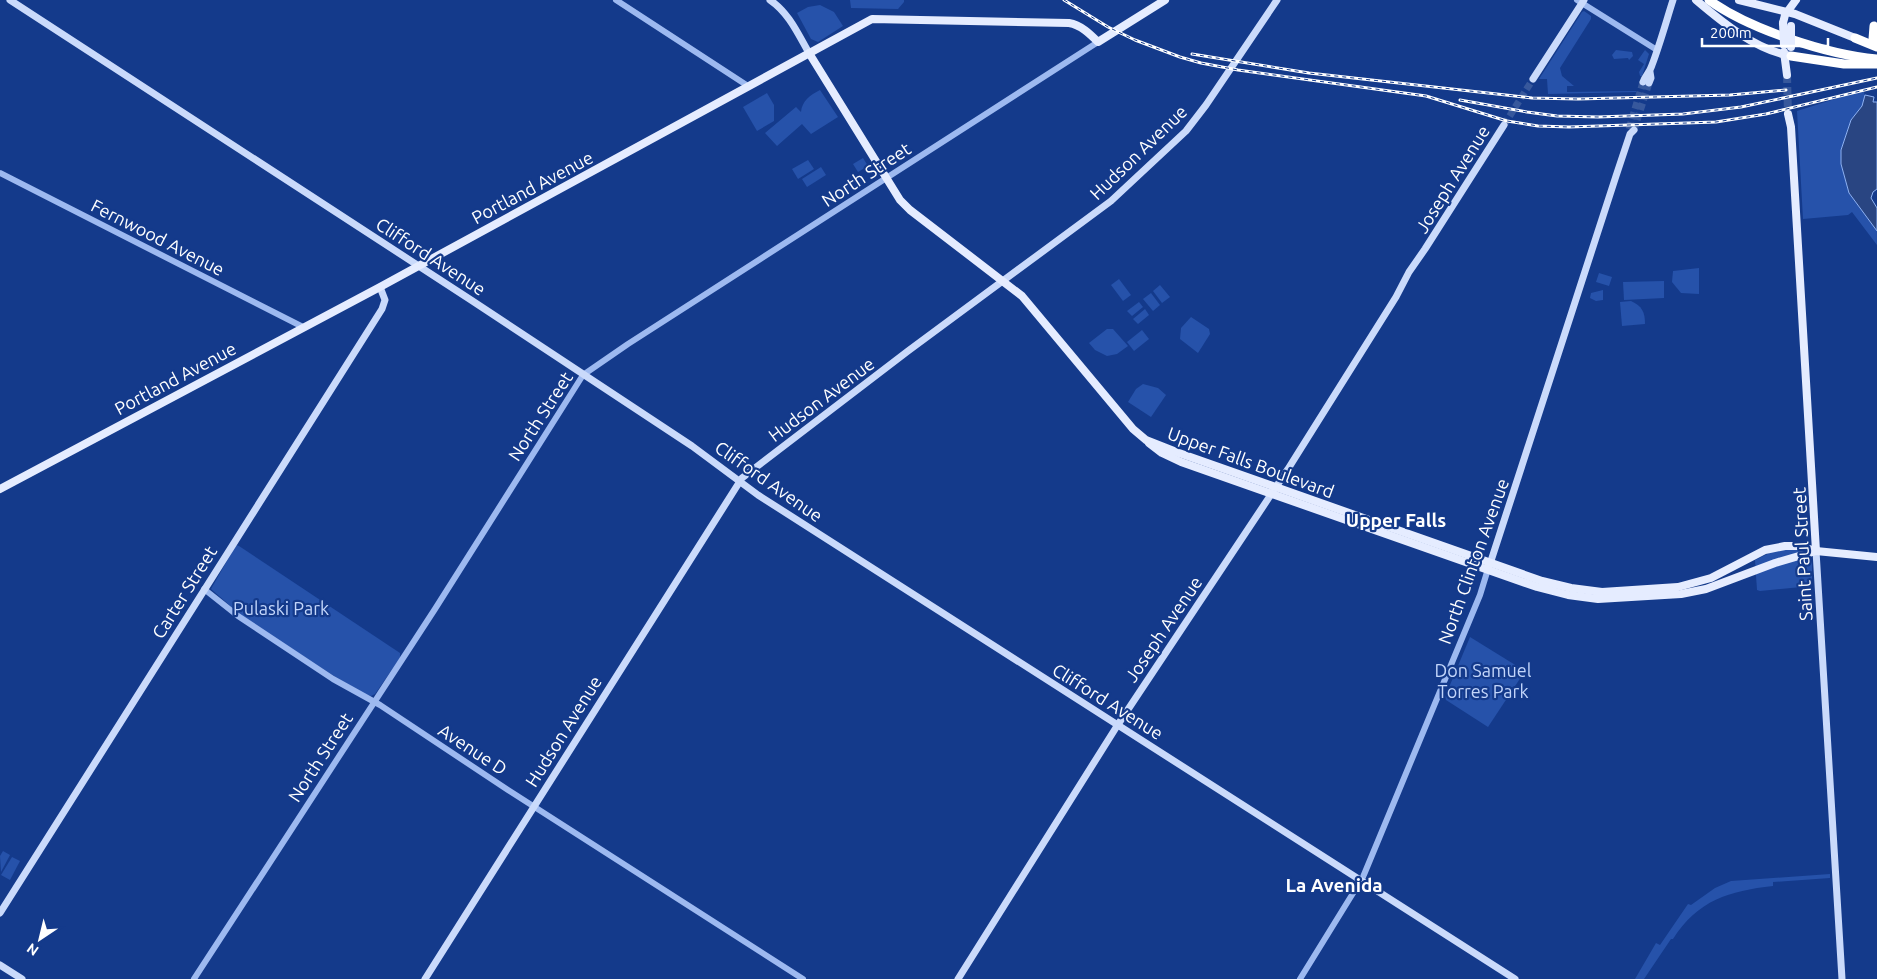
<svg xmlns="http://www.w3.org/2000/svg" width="1877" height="979" font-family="Ubuntu,sans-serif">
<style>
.green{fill:#2652aa}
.water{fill:#294582;stroke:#8eb2f3}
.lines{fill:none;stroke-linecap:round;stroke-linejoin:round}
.secondary-tunnel{stroke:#37589c;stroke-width:7;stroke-dasharray:7 3.5;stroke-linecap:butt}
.primary-tunnel{stroke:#37589c;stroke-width:8;stroke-dasharray:8 4;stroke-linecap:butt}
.tertiary{stroke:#9db9f0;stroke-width:6}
.secondary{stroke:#cadafb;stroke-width:7}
.primary{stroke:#e5ecff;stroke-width:8}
.motorway{stroke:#fff;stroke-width:9}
.rail-casing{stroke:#fff;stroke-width:3}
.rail{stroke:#143a8b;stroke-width:1;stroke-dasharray:4;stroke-linecap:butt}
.primary-bridge{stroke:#e5ecff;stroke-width:8}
.labels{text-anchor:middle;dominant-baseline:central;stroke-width:4.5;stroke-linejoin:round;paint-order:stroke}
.street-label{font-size:18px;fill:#fff;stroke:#143a8b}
.park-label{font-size:18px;fill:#c3d6fb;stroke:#143a8b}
.neighbourhood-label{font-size:19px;font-weight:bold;fill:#fff;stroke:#143a8b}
</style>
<rect width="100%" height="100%" fill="#143a8b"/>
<g class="green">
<path d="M850 0H904V2L898 9 851 8Z"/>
<path d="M820 5 834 12 843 26 818 42 811 39 797 13 808 7Z"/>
<path d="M1584 11 1591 16V19L1560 68 1562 76 1574 86H1567V92L1636 91V92L1548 94 1547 79H1539L1582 12Z"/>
<path d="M1616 50 1632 52 1633 56 1629 60 1628 58 1614 59 1612 55Z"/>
<path d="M1645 50 1649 54 1642 76H1640L1639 72 1644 64 1638 60Z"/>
<path d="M820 90 838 117 811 134 802 124 777 146 765 133 796 107 801 112C802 101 810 95 820 90Z"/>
<path d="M1863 90 1865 95 1862 106 1851 120 1841 150V164L1849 193 1877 231V245L1852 212 1848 215 1803 219 1797 111Z"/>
<path d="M767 93 774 105V121L757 131 743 107Z"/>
<path d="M863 158 868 166 858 172 853 164Z"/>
<path d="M808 160 814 169 798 179 792 169Z"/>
<path d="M821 167 826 175 807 187 802 179Z"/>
<path d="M1699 268V294L1681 293 1672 282 1673 271Z"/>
<path d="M1599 273 1612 277 1609 286 1596 282Z"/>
<path d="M1119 279 1131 295 1123 301 1111 285Z"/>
<path d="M1664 281V298L1624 300 1623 282Z"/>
<path d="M1160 285 1170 297 1162 303 1153 291Z"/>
<path d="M1603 290V300L1596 301 1590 298 1591 293Z"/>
<path d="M1151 293 1160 305 1153 311 1143 299Z"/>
<path d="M1631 301C1642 306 1645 312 1645 324L1622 326 1620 302Z"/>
<path d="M1139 302 1143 307 1132 316 1127 311Z"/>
<path d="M1145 309 1149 315 1138 324 1133 319Z"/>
<path d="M1191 317 1209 329 1210 334 1198 353 1180 339 1181 328Z"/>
<path d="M1107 329H1113L1128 346 1117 354 1107 356 1095 350 1089 343Z"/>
<path d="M1142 330 1149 339 1134 351 1127 342Z"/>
<path d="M1143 384 1158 388 1166 395 1151 417 1128 402 1136 389Z"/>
<path d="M236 545 239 546 400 653V658L375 694 371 696 365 694 334 676 243 617 211 589Z"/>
<path d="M1780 548 1807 549 1812 563V586L1760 591 1757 590 1755 560Z"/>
<path d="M1470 637 1525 671 1488 727 1446 700 1445 697Z"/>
<path d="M3 851 10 855 1 872 0 856Z"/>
<path d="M12 857 20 861 10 880 1 875Z"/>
<path d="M1830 874V878L1773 882V886C1729 891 1698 900 1673 939H1671L1644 979H1635L1656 943 1660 945 1688 904 1691 905 1715 888 1731 881Z"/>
</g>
<path class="water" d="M1865 95 1874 97 1873 102H1877V189L1873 192 1871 198 1877 208V231L1849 193 1841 164V150L1851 120 1862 106Z"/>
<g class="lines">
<g class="secondary-tunnel">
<path d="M1504 125 1533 79"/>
<path d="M1629 129 1643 82"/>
<path d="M1634 130 1649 83"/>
</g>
<path class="primary-tunnel" d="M1787 75 1788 114"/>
<g class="tertiary">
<path d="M616 0 748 86"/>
<path d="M1577 0 1657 50"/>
<path d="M0 173 303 327"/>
<path d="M204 589 238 616 333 679 380 705 508 790 803 979"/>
<path d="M194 979 435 609 583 375 628 344 1098 42"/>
<path d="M1300 979 1363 877 1480 595 1488 569"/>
</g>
<g class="secondary">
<path d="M10 0 471 300 692 446 758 495 1515 979"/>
<path d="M770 0C789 13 798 34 809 53"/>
<path d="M1533 79 1584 0"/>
<path d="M1643 82C1645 76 1650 72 1652 65 1660 44 1666 22 1673 0"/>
<path d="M1649 83 1651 78 1650 72"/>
<path d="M1816 551 1842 979"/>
<path d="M1489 567 1616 176 1630 134 1634 130"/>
<path d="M0 913 382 309 385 300 380 287"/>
<path d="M0 965 22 979"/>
<path d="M425 979 742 478 908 351 1111 201 1186 131 1206 105 1277 0"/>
<path d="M958 979 1117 726 1288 469 1396 297 1409 272 1425 249 1504 125"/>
</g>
<g class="primary">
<path d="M1696 0C1723 23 1756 50 1791 56"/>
<path d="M1739 0 1795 14 1855 38"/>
<path d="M1783 23 1785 15 1796 0"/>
<path d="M1784 52 1787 75"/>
<path d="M809 53 900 200 910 210 1022 296 1133 429 1146 440 1179 453 1542 581 1571 588 1602 592 1678 587 1711 578 1765 550 1785 546H1799L1816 551 1877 557"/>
<path d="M1788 114 1791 127 1816 551"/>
<path d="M1149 443 1162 453 1181 462 1537 587 1568 595 1598 599 1681 594 1706 589 1775 563 1816 551"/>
<path d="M0 489 380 287 872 19 1069 23C1081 25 1090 34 1098 42L1165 0"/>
</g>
<g class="motorway">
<path d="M1709 0C1749 29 1828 55 1877 59"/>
<path d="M1874 26 1873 39 1877 45"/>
<path d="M1855 38 1877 47"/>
<path d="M1791 56 1844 64H1877"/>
</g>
<defs>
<g id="rail">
<path d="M1064 0 1108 27 1135 40 1180 57 1201 63 1238 70 1426 96 1507 121 1538 126 1569 127 1716 122 1766 114 1877 87"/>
<path d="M1192 54 1309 73 1532 98 1578 99 1730 95 1786 90"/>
<path d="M1460 100 1527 112 1557 116 1598 117 1683 114 1741 107 1877 78"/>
</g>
</defs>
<use href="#rail" class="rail-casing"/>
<use href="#rail" class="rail"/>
<g class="primary-bridge">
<path d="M1783 23 1784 45"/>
<path d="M1791 26V47"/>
</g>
</g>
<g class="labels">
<g class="street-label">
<text transform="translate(1138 152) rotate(-44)">Hudson Avenue</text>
<text transform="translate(866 174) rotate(-33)">North Street</text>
<text transform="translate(1452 179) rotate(-58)">Joseph Avenue</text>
<text transform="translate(532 187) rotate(-28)">Portland Avenue</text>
<text transform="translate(158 237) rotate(27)">Fernwood Avenue</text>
<text transform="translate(431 256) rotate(33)">Clifford Avenue</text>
<text transform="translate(175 378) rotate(-28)">Portland Avenue</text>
<text transform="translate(821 399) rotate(-37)">Hudson Avenue</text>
<text transform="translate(540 416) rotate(-57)">North Street</text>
<text transform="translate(1251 462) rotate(20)">Upper Falls Boulevard</text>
<text transform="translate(769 481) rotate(35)">Clifford Avenue</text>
<text transform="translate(1802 554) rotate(-93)">Saint Paul Street</text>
<text transform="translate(1473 561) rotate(-70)">North Clinton Avenue</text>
<text transform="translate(184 592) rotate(-58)">Carter Street</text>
<text transform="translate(1163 629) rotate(-56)">Joseph Avenue</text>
<text transform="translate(1108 701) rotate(32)">Clifford Avenue</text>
<text transform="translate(563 731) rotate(-58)">Hudson Avenue</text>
<text transform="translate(473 749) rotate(33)">Avenue D</text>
<text transform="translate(320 757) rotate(-57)">North Street</text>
</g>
<g class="park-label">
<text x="281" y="608">Pulaski Park</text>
<text x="1483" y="670">Don Samuel<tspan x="1483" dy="21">Torres Park</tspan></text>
</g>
<g class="neighbourhood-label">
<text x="1396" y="520">Upper Falls</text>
<text x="1334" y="885">La Avenida</text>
</g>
</g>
<g transform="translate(40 939) rotate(215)" stroke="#143a8b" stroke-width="4" paint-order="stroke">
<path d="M0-4L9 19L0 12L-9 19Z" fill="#ffffff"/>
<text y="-8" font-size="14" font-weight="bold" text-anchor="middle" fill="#ffffff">N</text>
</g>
<path d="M1702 38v8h126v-8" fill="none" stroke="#ffffff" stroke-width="2.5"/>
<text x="1710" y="38" font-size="15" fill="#ffffff" stroke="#143a8b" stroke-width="4" paint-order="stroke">200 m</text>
</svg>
